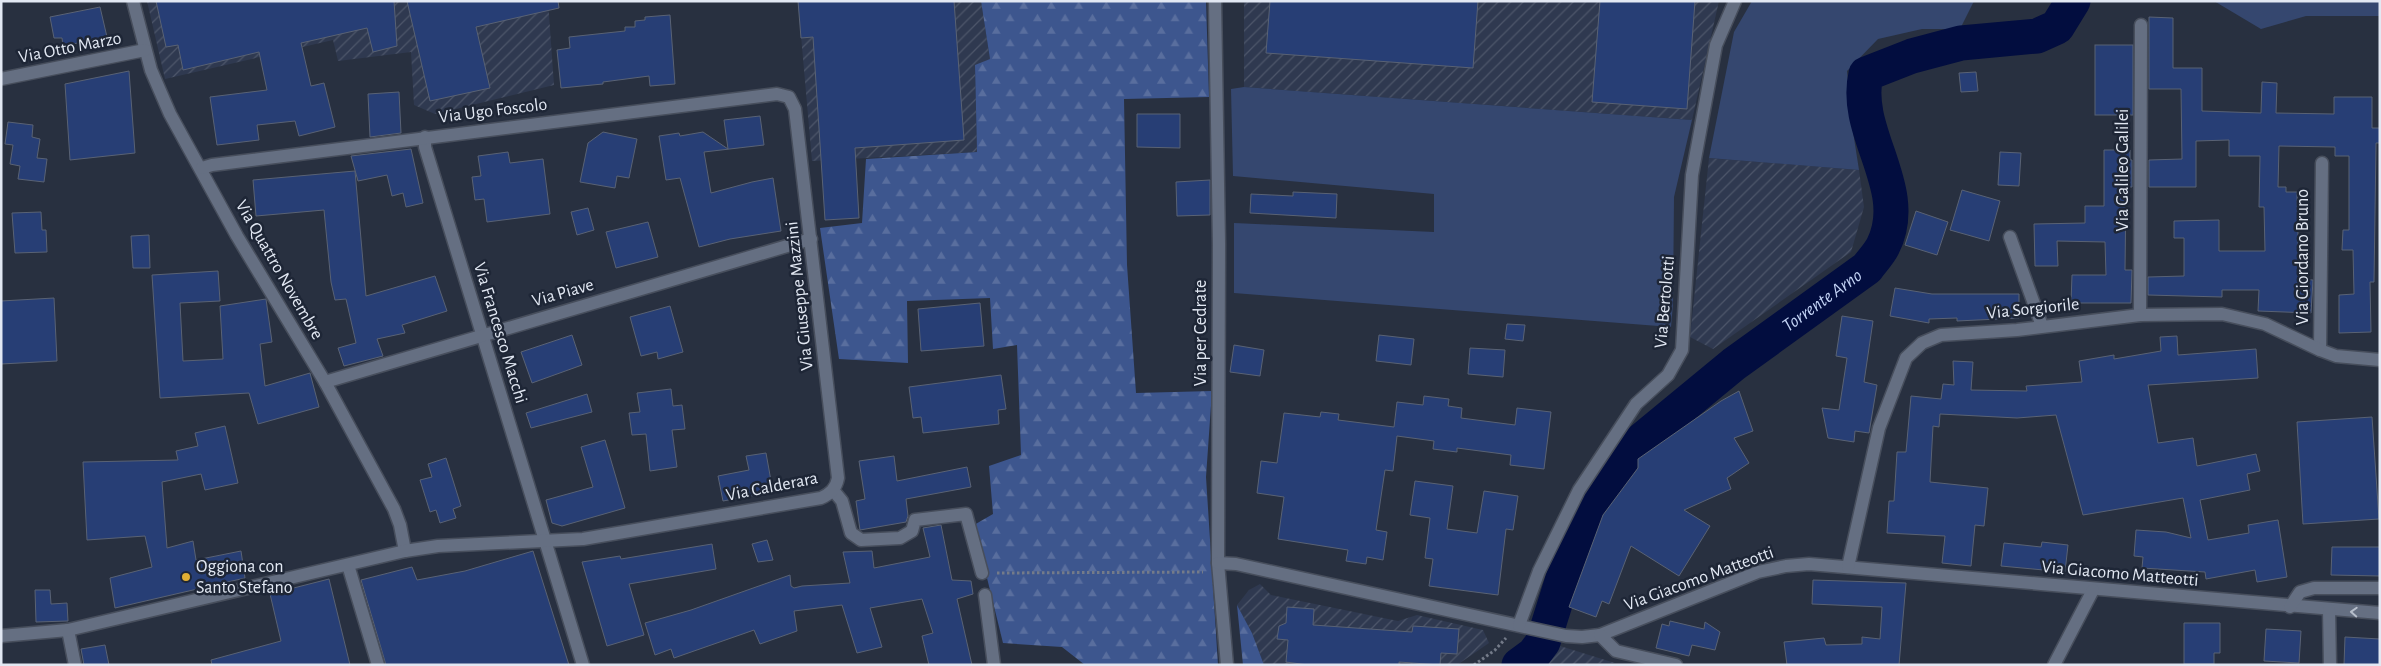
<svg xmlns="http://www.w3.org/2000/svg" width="2381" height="666" font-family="'Alegreya Sans',sans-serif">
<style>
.industrial{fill:url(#industrial-furrows)}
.grass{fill:#35476f}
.forest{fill:url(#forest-firs)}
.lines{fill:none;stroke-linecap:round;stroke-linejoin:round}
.river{stroke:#020d3f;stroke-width:35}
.building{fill:#273e75;stroke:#596274}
.minor-casing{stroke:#474e5c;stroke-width:15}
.path{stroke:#747b89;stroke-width:3;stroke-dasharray:2.5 2.5;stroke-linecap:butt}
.minor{stroke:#656f82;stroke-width:12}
.oneway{stroke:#b6becb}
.poi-dot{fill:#e1af34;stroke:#1e2636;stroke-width:2}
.labels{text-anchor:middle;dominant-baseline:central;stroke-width:5;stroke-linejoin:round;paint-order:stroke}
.street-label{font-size:18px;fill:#e2e8f3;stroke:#1e2636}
.poi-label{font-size:18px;fill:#e2e8f3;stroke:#1e2636;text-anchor:start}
.water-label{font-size:19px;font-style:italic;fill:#c3d3f5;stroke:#1e2636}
</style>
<defs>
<pattern id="industrial-furrows" width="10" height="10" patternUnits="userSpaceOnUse" patternTransform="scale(1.25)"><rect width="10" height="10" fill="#2f3950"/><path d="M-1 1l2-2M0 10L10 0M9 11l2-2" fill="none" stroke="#4d566a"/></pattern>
<pattern id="forest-firs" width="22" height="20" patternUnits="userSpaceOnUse" patternTransform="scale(1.25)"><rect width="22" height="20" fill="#3d568e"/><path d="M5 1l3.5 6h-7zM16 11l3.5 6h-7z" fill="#596e9e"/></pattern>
</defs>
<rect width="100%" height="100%" fill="#283040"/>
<g class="industrial">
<path d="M147 1H548L554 85 435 114 414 105 411 52 338 61 333 40 165 79Z"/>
<path d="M798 1H981L990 59 975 66 977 152 812 161Z"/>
<path d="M1244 1H1719L1692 120 1244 87Z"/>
<path d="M1709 158 1859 170 1864 207 1851 252 1713 349 1690 337Z"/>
<path d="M1260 584 1271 595 1398 621 1417 615 1483 630 1489 643 1457 665H1264L1252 633 1237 605 1249 590Z"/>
<path d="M1560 646 1615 663 1545 665Z"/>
</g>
<g class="grass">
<path d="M1752 1H1974L1960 29H1922L1878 39 1847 71 1851 119 1859 170 1709 158 1734 32Z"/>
<path d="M2214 1H2380V16H2306L2261 29Z"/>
<path d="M1244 87 1692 120 1674 197 1673 304 1671 327 1234 293V223L1434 232V194L1233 176 1231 89Z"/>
</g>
<g class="forest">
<path d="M981 1H1206L1209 97 1124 99 1127 265 1136 393 1212 391 1206 477 1218 665H1085L1062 647 1003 643 974 525 993 514 989 466 1021 455 1017 345 993 349 990 298 907 301 908 363 839 359 820 228 862 223 866 159 977 152 975 65 990 59Z"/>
<path d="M1237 605 1252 633 1264 665H1243Z"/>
</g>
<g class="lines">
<path class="river" id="s1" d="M1519 665 1534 654 1543 642 1576 537 1626 453 1734 364 1867 268C1872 261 1879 254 1883 246 1912 188 1852 133 1866 74L1912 56 1961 43 2037 36 2057 27 2073 1"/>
</g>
<g class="building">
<path d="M156 1H394L397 46 373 52 367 28 301 43 311 86 324 83 335 127 299 136 295 121 257 125 259 140 217 145 210 97 267 90 259 52 183 70 178 45 166 47Z"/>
<path d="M407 1H558L559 8 476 27 490 88 430 101Z"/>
<path d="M798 1H954L964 140 855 148 859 218 825 220 813 37 801 38Z"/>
<path d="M1270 1H1478L1473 68 1266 53Z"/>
<path d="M1600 1H1695L1687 109 1592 102Z"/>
<path d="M100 7 107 37 63 46 62 38H54L50 17Z"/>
<path d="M670 15 675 84 650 86 649 76 603 82V84L561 88 557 50 570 48 569 37 625 31V27H635V21L645 20V17Z"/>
<path d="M2149 17 2173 18V68H2202V111L2261 113 2262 82 2277 83 2276 113 2334 114V97H2372V128H2380V143H2376L2374 282H2370L2371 332 2339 333V295L2354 294 2353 250H2342L2343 230H2349V156H2335V147L2279 146 2278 187H2286V192H2297L2299 279 2313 280 2311 313 2258 311 2259 290H2222V297L2148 295V277L2184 276V238H2174V221L2219 220V251H2265L2264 207H2259L2260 156H2229V140L2196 141V187H2149V160L2182 159 2181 89H2149Z"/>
<rect x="2095" y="45" width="38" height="70"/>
<path d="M129 71 135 153 70 160 65 84Z"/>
<path d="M1976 72 1978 91 1961 92 1959 73Z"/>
<path d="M399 92 401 133 370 137 368 94Z"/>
<path d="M1137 114H1180V148L1137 147Z"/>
<path d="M760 116 764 145 704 152 711 193 752 182 773 178 781 231 730 239 699 247 680 178 666 180 659 136 679 133 680 136 703 132 728 149 724 120Z"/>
<path d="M8 122 33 125 32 137 40 139 37 158 47 159 44 182 18 179 20 166 10 164 13 145 5 144Z"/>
<path d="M603 132 637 139 629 178 617 176 615 188 580 182 588 143Z"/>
<path d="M411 149 423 203 406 207 403 193 392 196 387 175 358 181 351 156Z"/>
<path d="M2104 150H2130V160H2132V187H2126L2125 270H2132L2131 303H2071L2072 275H2106L2105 242 2057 241 2058 266H2035L2034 224 2085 223V206H2104Z"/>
<path d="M508 152 510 163 543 159 550 214 487 222 484 199 475 200 472 177 481 176 478 156Z"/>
<path d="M2000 152 2021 153 2019 186 1998 185Z"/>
<path d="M355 171 366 296 435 276 447 311 402 325 405 333 377 339 383 356 344 366 338 348 356 343 346 299 335 300 331 282 324 210 256 216 253 180Z"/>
<path d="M1210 180V215L1177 216 1176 182Z"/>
<path d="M1962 190 2000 201 1989 241 1950 230Z"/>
<path d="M1293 192 1337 194 1336 218 1250 213 1251 194 1293 196Z"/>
<path d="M588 208 594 230 577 235 571 212Z"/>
<path d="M1916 211 1948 222 1937 255 1905 245Z"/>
<path d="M41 212 42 230H46L47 252 15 253 12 213Z"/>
<path d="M648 222 658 257 616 268 606 232Z"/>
<path d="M149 235 150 268H133L131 236Z"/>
<path d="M218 271 220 301 180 303 183 361 223 359 220 306 266 299 272 342 260 344 265 386 310 373 319 407 258 424 249 393 160 398 152 275Z"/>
<path d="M1895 288 1932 294H2019V318L1957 321V318L1929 319V323L1890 316Z"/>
<path d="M54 298 57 361 1 364V301Z"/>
<path d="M980 303 984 346 921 351 918 309Z"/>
<path d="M670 306 683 352 658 359 657 352 641 356 630 317Z"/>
<path d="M1842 316 1873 321 1864 382 1877 385 1869 433 1855 431 1854 442 1828 438 1822 408 1839 410 1847 358 1836 356Z"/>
<path d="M1507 324 1525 325 1523 341 1505 339Z"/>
<path d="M572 335 582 365 532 383 521 352Z"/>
<path d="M1379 335 1414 339 1411 365 1376 361Z"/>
<path d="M2177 336 2178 355 2256 349 2258 378 2148 385 2158 443 2193 438 2197 466 2256 454 2260 471 2247 474 2250 490 2200 500 2208 540 2249 533 2248 525 2278 520 2287 577 2257 582 2255 570 2206 579 2205 572 2142 568 2143 557 2134 556 2136 530 2166 532 2191 538 2183 498 2083 515 2056 415 2017 418 1940 414 1939 427 1933 426 1930 482 1988 488 1984 526 1975 525 1971 566 1942 563 1945 536 1887 533 1889 501H1894L1897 452H1906L1911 396 1941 399 1943 384 1954 385 1953 361 1973 362 1971 390 2027 391 2026 386 2082 382 2079 361 2114 355V359L2161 351 2160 337Z"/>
<path d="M1234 345 1264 350 1260 376 1230 372Z"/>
<path d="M1470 348 1505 350 1503 377 1468 374Z"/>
<path d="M1001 375 1006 409 998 410 999 424 923 433 921 417 913 418 909 387Z"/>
<path d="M671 389 673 406 682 405 685 429 672 430 677 467 650 471 646 434 632 435 629 413 640 412 637 393Z"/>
<path d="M1739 391 1753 431 1734 438 1749 463 1727 478 1731 489 1684 510 1710 526 1679 576 1631 546 1609 604 1602 601 1596 617 1569 607 1603 515 1638 468V459L1721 401Z"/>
<path d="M587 394 592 412 531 428 526 413Z"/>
<path d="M1424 396 1449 399 1448 406 1462 408 1461 418 1515 425 1517 408 1551 412 1544 469 1510 465 1511 455 1457 448V452L1433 449 1434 441 1397 436 1393 471 1385 470 1376 530 1387 532 1383 560 1367 557 1366 564 1346 561 1348 550 1278 539 1284 497 1257 493 1261 461 1277 463 1284 413 1320 417 1321 412 1339 414 1338 420 1394 427 1397 402 1423 405Z"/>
<path d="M2372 417 2379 519 2303 524 2297 422Z"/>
<path d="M225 426 238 483 205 490 201 474 162 482 167 548 193 541 196 560 241 551 245 578 115 608 110 578 152 567 145 536 87 540 83 462 178 460 176 451 198 446 195 433Z"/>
<path d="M605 440 625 508 562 526 552 523 546 500 593 487 581 447Z"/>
<path d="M766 453 773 492 723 501 718 476 749 470 746 456Z"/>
<path d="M894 456 897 481 967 467 971 487 906 499 908 516 906 522 860 530 856 501 865 499 859 461Z"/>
<path d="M446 458 461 506 453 509 456 518 440 523 436 510 430 512 420 480 432 477 428 464Z"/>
<path d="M1415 481 1453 486 1447 529 1477 533 1484 491 1518 496 1513 530 1506 529 1498 595 1429 586 1433 559 1425 558 1430 518 1410 515Z"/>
<path d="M941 525 952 580 971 581 973 594 957 599 972 665H929L922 636 933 633 922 599 870 608 882 647 857 653 842 605 794 611 797 631 760 644 754 630 674 658 671 649 655 655 645 623 691 610 790 575 791 586 794 588 802 586 850 583 843 552 872 551 874 568 930 557 923 528Z"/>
<path d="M767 540 773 560 758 562 752 544Z"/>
<path d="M2042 542 2068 545 2065 572 2001 566 2004 543 2041 547Z"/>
<path d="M712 544 716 569 629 584 644 635 607 646 582 562 620 556 621 559Z"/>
<path d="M2332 547H2380V576L2331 575Z"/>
<path d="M533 551 569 665H386L361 580 412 567 417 580 465 571Z"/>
<path d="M329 579 350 665H212L211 660 281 641 270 594Z"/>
<path d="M1813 580 1906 583 1899 665H1787L1784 642 1824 638 1826 645 1862 644V637L1880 639 1882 607 1812 604Z"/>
<path d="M35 590H50L51 604 67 603 68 621 36 622Z"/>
<path d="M1287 607 1314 609 1313 625 1412 632 1413 626 1459 629 1457 654 1441 653 1440 665 1399 662V665H1308L1286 662 1288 640 1277 639 1279 626 1286 623Z"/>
<path d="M1670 621 1704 629 1705 622 1720 632 1715 650 1692 645 1689 656 1656 648 1662 624 1669 626Z"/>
<path d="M2184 623H2220V653H2214V664H2184Z"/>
<path d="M2266 629 2301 631 2299 663 2264 661Z"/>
<path d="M2345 637 2380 639V665H2344Z"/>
<path d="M105 645 109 665H84L81 649Z"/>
</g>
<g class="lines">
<defs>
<g id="minor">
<path d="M133 1 151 70 170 114 237 236 325 382 394 509 400 525 405 551"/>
<path d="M1215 1 1219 244 1218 563 1227 665"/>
<path d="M1 79 145 50"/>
<path d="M425 137V147L583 665"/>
<path d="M2010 237 2042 326"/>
<path d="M2140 315 2141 25"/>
<path d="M2320 350 2322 163"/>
<path d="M325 382 811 239"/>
<path d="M833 490 842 501 851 533 861 540 900 538 912 531 915 520 966 514 982 573"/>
<path d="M1218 563 1236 564 1566 636 1582 637 1600 635 1758 572 1786 566 1809 564 2380 613"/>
<path d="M348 565 378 665"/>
<path d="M1848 567 1879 428 1906 358 1922 343 1941 335 2017 330 2140 315 2222 314 2265 324 2320 350 2336 356 2380 360"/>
<path d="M985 595 994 665"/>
<path d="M2290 607 2300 592 2314 588H2380"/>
<path d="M2329 610 2330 665"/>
<path d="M1519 625 1539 571 1579 490 1636 404 1668 375 1682 350 1692 175 1716 45 1735 1"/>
<path d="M68 630 75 665"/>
<path d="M1600 635 1616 651 1676 665"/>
<path d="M1 636 68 630 405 551 438 546 583 539 821 498C830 494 836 489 838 478L795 109 789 97 777 94 212 165 202 168"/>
<path d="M2054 665 2093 590"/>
</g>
</defs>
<use href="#minor" class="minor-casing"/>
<g class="path">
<path d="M997 573 1203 572"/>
<path d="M1474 665 1495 650 1506 638"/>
</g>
<use href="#minor" class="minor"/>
</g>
<defs><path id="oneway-chevron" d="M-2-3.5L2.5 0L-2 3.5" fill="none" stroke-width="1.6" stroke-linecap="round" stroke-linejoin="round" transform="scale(1.25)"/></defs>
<use class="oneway" href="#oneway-chevron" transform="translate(2354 612) rotate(-177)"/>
<circle class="poi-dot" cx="186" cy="577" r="5"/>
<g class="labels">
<g class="street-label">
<text transform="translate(70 48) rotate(-11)">Via Otto Marzo</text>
<text transform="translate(493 111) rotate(-7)">Via Ugo Foscolo</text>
<text transform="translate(2123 170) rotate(-90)">Via Galileo Galilei</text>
<text transform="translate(2303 257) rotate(-90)">Via Giordano Bruno</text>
<text transform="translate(279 270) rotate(60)">Via Quattro Novembre</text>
<text transform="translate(563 293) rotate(-16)">Via Piave</text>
<text transform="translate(800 296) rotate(-96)">Via Giuseppe Mazzini</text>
<text transform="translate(1665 302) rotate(-85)">Via Bertolotti</text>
<text transform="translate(2033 309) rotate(-6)">Via Sorgiorile</text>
<text transform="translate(500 333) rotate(73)">Via Francesco Macchi</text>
<text transform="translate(1201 333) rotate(-90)">Via per Cedrate</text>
<text transform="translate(772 487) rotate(-11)">Via Calderara</text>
<text transform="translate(2120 574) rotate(5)">Via Giacomo Matteotti</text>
<text transform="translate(1699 579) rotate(-20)">Via Giacomo Matteotti</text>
</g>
<g class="poi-label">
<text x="196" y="567">Oggiona con<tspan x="196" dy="21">Santo Stefano</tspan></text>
</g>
<g class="water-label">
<text stroke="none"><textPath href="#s1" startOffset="490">Torrente Arno</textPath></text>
</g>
</g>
<rect width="2381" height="666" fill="none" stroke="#e2e8f3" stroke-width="5"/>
</svg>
